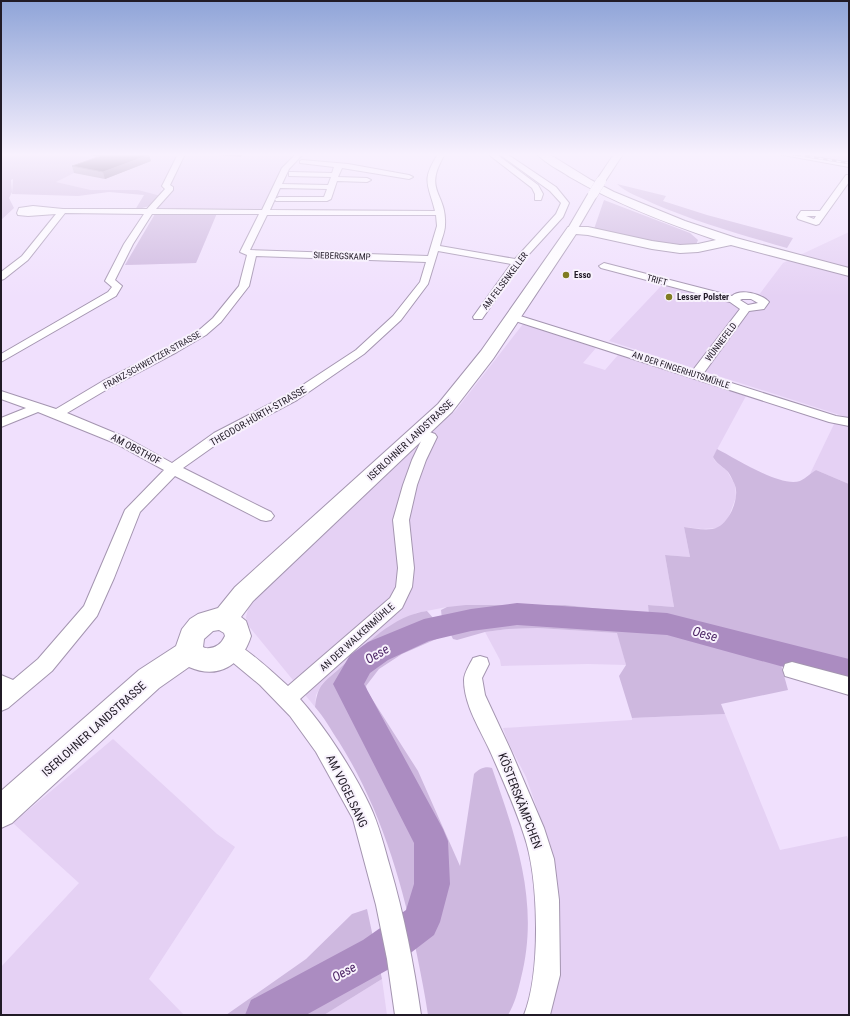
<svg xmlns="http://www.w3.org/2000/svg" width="850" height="1016" font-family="'Roboto Condensed',sans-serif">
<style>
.built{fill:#e5d1f4}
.green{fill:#ceb8df}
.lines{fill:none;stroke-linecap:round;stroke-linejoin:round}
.river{fill:#ab8cc1;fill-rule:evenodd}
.minor-casing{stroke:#a495b0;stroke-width:2}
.tertiary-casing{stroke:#a495b0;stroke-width:2}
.primary-casing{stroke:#a495b0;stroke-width:2}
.minor{fill:#fff;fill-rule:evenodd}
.tertiary{fill:#fff;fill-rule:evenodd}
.primary{fill:#fff;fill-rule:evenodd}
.rail-casing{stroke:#8f8398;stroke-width:2.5}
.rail{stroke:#f8f2fd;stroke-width:1.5;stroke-dasharray:4.5;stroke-linecap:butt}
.tertiary-bridge-casing{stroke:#a495b0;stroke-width:10;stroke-linecap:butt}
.tertiary-bridge{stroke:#fff;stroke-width:10}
.wall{fill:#9f90aa}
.shaded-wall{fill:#7f708a}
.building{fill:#4e4058;stroke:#7f708a}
.poi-dot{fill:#807c22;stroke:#f8f2fd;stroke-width:1.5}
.labels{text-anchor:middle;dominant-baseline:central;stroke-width:4;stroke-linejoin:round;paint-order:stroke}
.far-street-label{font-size:9px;fill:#211b26;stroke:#f8f2fd}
.far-poi-label{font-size:9px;font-weight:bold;fill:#211b26;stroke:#f8f2fd;text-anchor:start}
.street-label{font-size:10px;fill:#211b26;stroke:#f8f2fd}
.near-street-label{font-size:12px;fill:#211b26;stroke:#f8f2fd}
.near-water-label{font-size:13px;font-style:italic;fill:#4c2465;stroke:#f8f2fd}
</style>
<rect width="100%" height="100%" fill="#f0e0fd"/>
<g class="built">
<path d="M73 154H179L162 183 161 196 91 190 55 182 85 167 74 165 90 158Z"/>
<path d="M184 154H298L285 167 264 212 217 213 196 263 125 265 155 214V209L172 189 171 181Z"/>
<path d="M805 154H849V162Z"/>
<path d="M849 232V418L609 341 662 285 749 308 783 263Z"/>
<path d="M523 324 596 348 583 363 605 370 618 355 746 396 713 457 715 461 727 471 735 485 736 497 728 519 718 528 702 529 684 527 690 557 665 555 674 607 648 605 650 614 565 605H511L447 607 416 613 390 627 366 644 322 684 316 695 315 707 247 624 246 617 248 609 252 602 405 456 456 410Z"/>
<path d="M835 422 849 425V484L816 470 810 474Z"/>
<path d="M538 628 618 633 626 665 588 664 501 666 500 660 485 632 508 629Z"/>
<path d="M725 714 780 850 847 836 849 842V1015H548L546 834 526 777 508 742 503 728 632 720V718Z"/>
<path d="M113 739 217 834 235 847 149 979 184 1015H1V967L79 883 13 823Z"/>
<path d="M382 979 387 1015H324Z"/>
</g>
<g class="green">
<path d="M1 154H73L91 158 74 165 86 167 56 182 91 190H138L161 196 153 205 135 210 144 195 109 192 78 196 12 194 13 179 11 180 12 192 9 198 14 208 1 220Z"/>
<path d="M617 184 666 196 663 201 707 215 793 238 787 248C742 235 696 222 652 203 640 197 627 193 617 184Z"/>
<path d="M604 200 690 233 698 240 696 245C662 248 627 236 594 229Z"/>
<path d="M217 213 196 263 125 265 155 214Z"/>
<path d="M717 449C735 458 781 488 800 481 806 478 811 473 816 470L849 484V666L795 650 713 628 655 618 578 610 510 608 484 610 442 619 441 610 447 607 466 605H565L649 614 648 605 674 607 665 555 690 557 684 527C694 528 709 532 718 527 730 521 741 496 734 483 732 479 730 473 726 470 722 466 716 463 713 457Z"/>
<path d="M427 611 434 619 441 637 402 654 379 669 366 686 367 691 418 771 460 866 474 774C479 769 485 766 492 768 516 837 540 904 521 978 518 991 515 1003 508 1015H428C425 995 421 975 417 955 402 881 380 807 339 742 331 730 324 717 315 707 316 699 317 693 321 686 326 679 335 673 341 667 365 645 394 615 427 611Z"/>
<path d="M533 622C574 624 617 624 658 631 699 638 740 650 780 661L788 690 721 704 725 714 632 718 619 676 626 665 617 633 538 628 508 629 485 632 457 640 453 639 450 633 484 624Z"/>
<path d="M367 909 382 979 324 1015H226L306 959 352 914Z"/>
</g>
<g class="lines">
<path class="river" d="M517 603 667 613 849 659V685L667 635 517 625 471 631 429 641 388 660 370 673 364 684 443 829 448 841 450 884 440 922 434 935 391 968 306 1015H245L251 1000 363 940 406 910 414 884V843L333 684 350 655 368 642 424 619 471 609Z"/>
<defs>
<g id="minor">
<path d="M178 154H185L170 185 173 187V190L156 209 262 210 282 168 296 154H303L289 169 282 184 328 185 331 177 289 176V172H292L332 173 334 167 300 163V161L302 160 348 164 409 175 413 177 409 179 342 168 338 177 367 178 371 180 367 182 337 181 331 199 327 201H276L275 199 279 197H324L327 189 280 188 270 210 435 211C428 183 421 181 438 154H445C422 192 447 192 445 225 445 232 441 240 440 246L515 259 556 214 561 203 550 191 499 154H507L556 187 569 203 563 217 520 264 482 319H474L473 317 511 264 438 251 428 284 401 320 364 354 297 400 224 439 183 468 271 512 274 516 271 520 266 521 261 520 175 476 140 512 114 578 97 616 52 671 8 708 1 711V675L13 680 38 659 84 606 125 510 164 470 117 444 38 412 1 427V418L26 408 1 399V391L56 409 103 381 169 348 198 331 213 318 239 286 247 255 240 252 259 214H152L133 244 115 280 122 286 116 296 1 362V354L108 292 112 287 105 281 124 244 144 214 65 213 28 260 4 279 1 280V272L22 256 56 214 28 216 18 215 17 213 19 208 33 206 63 209H147L165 189 162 186ZM267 215H436L437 226 428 256 250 250ZM256 256 426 262 420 282 393 316 356 350 289 394 214 433 172 463 127 438 67 413 111 387 177 352 206 335 221 322 249 286Z"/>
<path d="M488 154H496L538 185 543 194 541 200H535V194L532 188Z"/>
<path d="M778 154H796L849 163V167Z"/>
<path d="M846 175H849V182L819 224 816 225 798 219 797 217 801 211H820ZM806 216H816L814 219Z"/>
<path d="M604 263 732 296C740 288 762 294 769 302L764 309 749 311 703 374 836 416 849 418V426L829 422 509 319 508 317 509 315H517L693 370 740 309 730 302 601 268 599 266ZM742 299H751L758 303 748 305 740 300Z"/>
<path d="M419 428 435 434 437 437 426 460 417 485 409 520 414 568 412 587 402 608 300 699C326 728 354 772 370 806 379 825 384 846 390 867 404 915 414 965 421 1015H395L387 959 376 905 353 819 316 752 290 716 260 685 225 656 222 650 225 644C227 644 228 642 230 642 241 642 279 678 288 686L390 598 396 587 398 568 393 520 403 485 412 460 422 439 414 435 412 432 414 429Z"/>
<path d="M480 656 487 658 489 664 482 678 485 695 511 751 544 828 554 859 559 900 560 975 550 1015H524C541 973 539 878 524 835 515 807 502 778 490 751 480 729 464 705 464 680 464 673 470 664 473 658Z"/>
<path d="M792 662 849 677V695L785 676 783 670 785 664Z"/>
</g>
<g id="tertiary">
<path d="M614 154H623L604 183H598L596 181Z"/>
<path d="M593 191 598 194 577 230 572 233 568 232 567 230 588 194Z"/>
</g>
<path id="primary" d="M537 154H549L591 180 614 192 685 221 736 238 849 268V276L731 245 698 252 680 253 652 249 588 235 576 234 493 359 452 412 253 601 241 617 246 621 251 636C242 665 218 680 189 667L159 688 12 823 1 828V791L139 670 176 646 182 629 190 619 198 614 218 608 235 587 438 404 481 351 568 227H588L652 241 680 245 698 244 716 240C666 223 616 204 570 177 560 170 546 164 537 154ZM219 630 224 633 225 636C221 645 214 649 205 648L203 647 204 639 213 631Z"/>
</defs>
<use href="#minor" class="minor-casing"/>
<use href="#tertiary" class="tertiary-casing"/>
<use href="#primary" class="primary-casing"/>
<use href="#minor" class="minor"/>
<use href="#tertiary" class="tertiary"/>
<use href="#primary" class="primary"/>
<defs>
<path id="rail" d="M792 154 849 163"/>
</defs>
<use href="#rail" class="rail-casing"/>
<use href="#rail" class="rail"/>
<defs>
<path id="tertiary-bridge" d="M593 194 601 181"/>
</defs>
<use href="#tertiary-bridge" class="tertiary-bridge-casing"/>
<use href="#tertiary-bridge" class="tertiary-bridge"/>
</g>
<g class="wall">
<path d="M87 154 149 155 151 161 105 179 74 173 72 166 97 157Z"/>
<path d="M217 154H244L240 157 217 155Z"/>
</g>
<g class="shaded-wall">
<path d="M239 154H244L240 157Z"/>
<path d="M149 155 151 161 105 179 103 172Z"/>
</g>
<path class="building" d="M102 154H148L149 155 103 172 72 166 103 155Z"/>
<linearGradient id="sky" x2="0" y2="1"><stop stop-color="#8fa4d8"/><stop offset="0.52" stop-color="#f8f1fe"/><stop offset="1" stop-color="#f8f1fe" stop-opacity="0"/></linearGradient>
<rect width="850" height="297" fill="url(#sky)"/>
<g class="poi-dot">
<circle cx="566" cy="275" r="4"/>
<circle cx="669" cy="297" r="4"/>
</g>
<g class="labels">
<g class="far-street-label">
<text transform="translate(342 256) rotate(2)">SIEBERGSKAMP</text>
<text transform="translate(657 280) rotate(15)">TRIFT</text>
<text transform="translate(505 281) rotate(-53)">AM FELSENKELLER</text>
<text transform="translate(721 342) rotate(-53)">WÜNNEFELD</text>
<text transform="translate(152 360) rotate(-29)">FRANZ-SCHWEITZER-STRASSE</text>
<text transform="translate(681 370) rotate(18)">AN DER FINGERHUTSMÜHLE</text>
</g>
<g class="far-poi-label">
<text x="574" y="275">Esso</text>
<text x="677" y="297">Lesser Polster</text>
</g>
<g class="street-label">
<text transform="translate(258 416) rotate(-30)">THEODOR-HÜRTH-STRASSE</text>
<text transform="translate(410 440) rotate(-43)">ISERLOHNER LANDSTRASSE</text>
<text transform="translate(136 449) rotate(28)">AM OBSTHOF</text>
<text transform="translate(357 637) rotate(-42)">AN DER WALKENMÜHLE</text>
</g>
<g class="near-street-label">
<text transform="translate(94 729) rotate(-42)">ISERLOHNER LANDSTRASSE</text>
<text transform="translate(347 791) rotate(64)">AM VOGELSANG</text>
<text transform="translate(520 801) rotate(69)">KÖSTERSKÄMPCHEN</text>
</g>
<g class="near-water-label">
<text transform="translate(705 634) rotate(15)">Oese</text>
<text transform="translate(377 654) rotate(-31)">Oese</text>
<text transform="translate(344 972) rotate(-29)">Oese</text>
</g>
</g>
<rect width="850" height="1016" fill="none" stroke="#211b26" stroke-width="4"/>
</svg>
